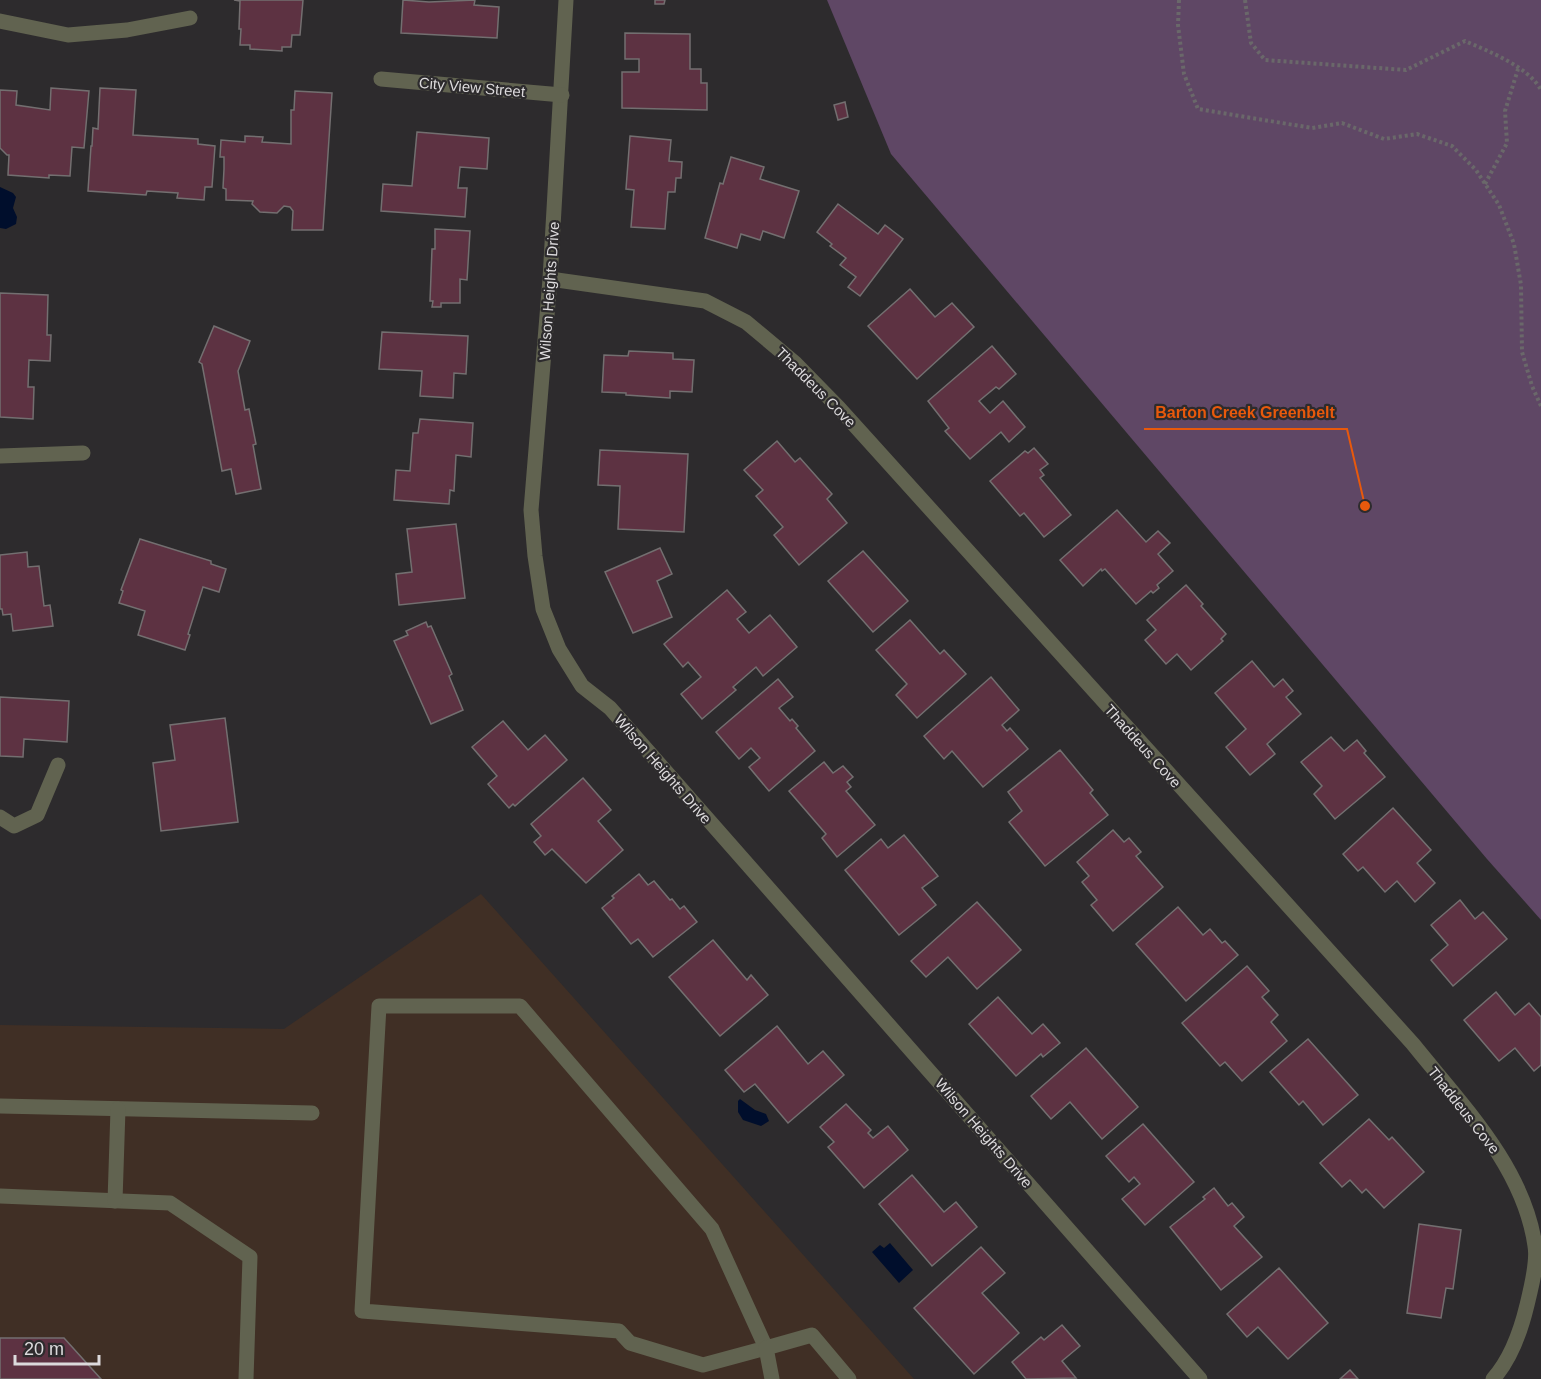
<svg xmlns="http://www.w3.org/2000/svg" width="1541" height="1379" font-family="Arial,sans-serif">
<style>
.commercial{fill:#402f25}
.green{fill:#5f4765}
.water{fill:#000e2c}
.building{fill:#5d3242;stroke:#736f70;stroke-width:1.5}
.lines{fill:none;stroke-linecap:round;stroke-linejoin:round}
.path{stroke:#6a686a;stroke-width:4;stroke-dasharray:3 3;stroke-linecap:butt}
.service{stroke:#616350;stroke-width:15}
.minor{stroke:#616350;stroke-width:15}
.labels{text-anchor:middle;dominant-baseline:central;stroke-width:4.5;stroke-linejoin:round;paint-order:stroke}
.street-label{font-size:15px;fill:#dcdadc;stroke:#2d2b2d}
.leader{fill:none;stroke:#e8590c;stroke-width:2}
.callout-dot{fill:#e8590c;stroke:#2d2b2d;stroke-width:2}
.callout-label{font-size:16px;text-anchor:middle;font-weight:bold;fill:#e8590c;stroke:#2d2b2d;stroke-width:4.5;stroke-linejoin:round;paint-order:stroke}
</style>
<rect width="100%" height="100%" fill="#2d2b2d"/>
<path class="commercial" d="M481 894 914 1379H0V1025L284 1029Z"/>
<path class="green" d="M827 0H1541V920L1487 859 891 154Z"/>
<g class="water">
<path d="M0 187 13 193 16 197 13 208 17 217 16 224 6 229 0 228Z"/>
<path d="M740 1099 755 1110 766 1114 769 1121 761 1126 743 1120 738 1112V1101Z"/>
<path d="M890 1243 913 1270 899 1283 872 1252 880 1245 884 1248Z"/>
</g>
<g class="building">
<path d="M234 0H303L300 35H292L291 47H282V51L250 49V45H240L241 29H239L240 1Z"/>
<path d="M403 0 429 2 475 0 474 5 499 7 497 38 401 33Z"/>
<path d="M655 0H665L664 4H655Z"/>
<path d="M625 33 690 34V69H701V83H707V110L622 108V72H639V59H625Z"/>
<path d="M51 88 89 91 84 148 72 147 70 176 49 175V178L8 175 9 155H7L0 148V90L17 91 16 105 50 110Z"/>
<path d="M100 88 136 90 133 135 198 139V144L215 146 212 187H205L204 200 177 198 178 193 147 191 146 195 88 191 91 146H92L93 128 98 129Z"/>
<path d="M295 91 332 93 323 230H292L293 211 290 207 284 206 277 213 260 212 252 204 253 201 226 200V189L223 188 224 169V157H220L221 140 245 142V136L263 137 262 142 291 144V110H294Z"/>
<path d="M845 102 848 117 838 120 834 105Z"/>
<path d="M417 132 489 138 487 169 460 167 458 188H467L465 217 381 211 383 184 412 186Z"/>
<path d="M630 136 671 140 669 161 682 162 681 178H676L675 192H668L665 229 631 227 634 190 626 189Z"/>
<path d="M731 157 764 167 760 179 799 191 784 238 763 231 760 240 741 234 737 248 705 238 720 183 723 184Z"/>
<path d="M838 204 878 234 885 225 903 239 860 296 848 287 856 277 840 265 846 258 830 246 832 244 817 232Z"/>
<path d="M435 229 470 231 467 280 460 279V303H441V307H432L433 301H430L432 249H435Z"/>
<path d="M910 289 935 317 952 303 974 327 917 379 868 326Z"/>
<path d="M0 293 48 295 47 335H51L50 361 29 360 28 387H34L33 419 0 417Z"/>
<path d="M214 326 250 341 238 371 245 410 249 409 256 444 253 445 261 489 236 494 231 469 222 471 202 364 199 362Z"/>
<path d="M382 332 468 336 466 374 454 373 453 398 420 396 422 371 379 369Z"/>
<path d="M992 346 1016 374 999 389 996 387 979 401 990 413 1003 401 1025 427 1009 442 1001 432 970 459 945 431 949 428 928 401Z"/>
<path d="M629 351 673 353V359L694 360 692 392 670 391V398L626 395V393L602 392 604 355 628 356Z"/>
<path d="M420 419 473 423 471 457 456 455 454 491 450 490 449 504 394 500 396 470 410 471 413 433H418Z"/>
<path d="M777 441 795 462 800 458 832 494 827 499 847 523 799 565 774 535 783 527 756 496 763 490 744 470Z"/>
<path d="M1034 448 1048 464 1040 470 1044 475 1040 478 1071 515 1044 537 1024 513 1020 516 990 481 1025 451 1028 453Z"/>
<path d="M600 450 688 454 684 532 618 529 620 486 598 485Z"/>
<path d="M1117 510 1146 542 1158 531 1170 543 1158 554 1173 571 1157 585 1159 588 1153 593 1151 591 1136 604 1105 569 1102 571 1101 569 1083 586 1060 560Z"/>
<path d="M456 524 465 598 399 605 396 574 412 572 407 529Z"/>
<path d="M140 539 211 561V564L226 569 219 592 203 587 188 634 190 635 185 650 138 635 145 611 119 603 123 591 121 590Z"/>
<path d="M660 548 672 574 657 581 672 617 633 633 605 572Z"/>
<path d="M863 551 908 601 873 632 828 581Z"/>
<path d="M27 552 28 567 39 566 44 606 50 605 53 626 13 631 11 614 3 615 2 609H0V555Z"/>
<path d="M1186 585 1203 604 1201 606 1226 634 1221 639 1223 641 1191 670 1177 654 1166 664 1145 640 1156 630 1147 620Z"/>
<path d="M727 590 746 612 737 619 749 633 770 615 797 647 763 676 756 667 733 687 736 690 702 719 681 694 701 677 688 662 683 667 664 644Z"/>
<path d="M910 620 940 654 944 650 966 674 917 718 896 695 907 684 876 650Z"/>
<path d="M426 622 428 627 431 626 452 674 449 676 463 710 431 724 394 641 408 635 406 631Z"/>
<path d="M1252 661 1274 687 1283 679 1293 691 1286 697 1301 714 1267 744 1275 754 1250 775 1226 747 1246 729 1215 693Z"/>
<path d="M991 677 1019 710 1002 725 1007 731 1010 728 1028 749 983 787 952 751 944 759 924 736Z"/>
<path d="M778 679 793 697 779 708 790 721 792 719 798 726 796 728 815 751 769 791 749 767 760 758 751 748 739 759 716 732Z"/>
<path d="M0 697 69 701 67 742 24 739 23 757 0 756Z"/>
<path d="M225 718 238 822 161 831 153 763 175 760 170 725Z"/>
<path d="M503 721 528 750 545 735 567 760 515 806 513 804 509 808 488 784 497 776 472 747Z"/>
<path d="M1331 737 1344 751 1357 740 1366 751 1364 753 1385 777 1335 819 1314 794 1322 786 1301 762Z"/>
<path d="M1060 750 1093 790 1090 793 1108 815 1045 866 1009 822 1022 811 1008 792Z"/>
<path d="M824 762 833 773 843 766 853 777 847 782 851 787 846 791 875 825 837 857 822 838 826 834 789 791Z"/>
<path d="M583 778 611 810 598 821 623 850 586 883 552 849 545 855 534 842 541 836 531 824Z"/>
<path d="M1393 808 1431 850 1417 863 1435 883 1415 902 1397 881 1385 892 1363 867 1358 871 1343 854Z"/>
<path d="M1113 830 1124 842 1129 838 1141 852 1136 856 1163 887 1113 931 1091 905 1097 900 1082 882 1089 876 1077 862Z"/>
<path d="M904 835 938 876 922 888 936 905 899 935 845 870 881 839 888 848Z"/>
<path d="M639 874 648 885 654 881 670 900 672 899 680 909 684 906 697 922 653 957 638 939 631 944 602 908 614 898 612 896Z"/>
<path d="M1460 900 1475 919 1483 912 1507 939 1453 986 1431 960 1448 945 1431 925Z"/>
<path d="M977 902 1021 950 977 989 948 957 926 977 911 961Z"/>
<path d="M1178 907 1203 935 1210 929 1222 943 1225 941 1238 955 1186 1001 1136 944Z"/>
<path d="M713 940 747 980 751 975 768 995 720 1036 669 977Z"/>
<path d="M1247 966 1269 991 1262 997 1278 1015 1271 1022 1287 1041 1242 1081 1225 1062 1220 1066 1182 1023Z"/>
<path d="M1496 992 1515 1015 1529 1003 1541 1017V1065L1534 1071 1515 1048 1499 1061 1464 1020Z"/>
<path d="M998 997 1032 1034 1043 1024 1060 1043 1043 1057 1041 1054 1016 1076 969 1024Z"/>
<path d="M777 1026 808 1064 823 1051 844 1075 788 1123 755 1084 744 1092 725 1070Z"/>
<path d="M1308 1039 1358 1095 1323 1125 1303 1101 1299 1105 1270 1072Z"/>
<path d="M1086 1048 1138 1107 1102 1139 1070 1102 1051 1119 1031 1096Z"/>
<path d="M846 1104 871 1130 868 1133 873 1138 888 1126 908 1150 864 1188 828 1147 834 1142 820 1127Z"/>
<path d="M1369 1119 1389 1140 1392 1137 1424 1172 1384 1208 1366 1189 1362 1193 1350 1180 1342 1187 1320 1163Z"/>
<path d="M1143 1124 1194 1182 1145 1225 1122 1199 1140 1184 1134 1177 1129 1182 1106 1156Z"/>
<path d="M912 1175 944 1212 956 1202 977 1227 932 1266 879 1204Z"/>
<path d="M1214 1188 1228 1206 1232 1203 1244 1217 1234 1226 1262 1257 1221 1290 1170 1227 1205 1199 1203 1197Z"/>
<path d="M1419 1224 1461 1230 1453 1289 1446 1288 1441 1318 1407 1313Z"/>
<path d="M981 1247 1005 1273 982 1293 1019 1333 974 1374 914 1308Z"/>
<path d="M1279 1268 1328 1323 1288 1359 1258 1327 1247 1337 1227 1314Z"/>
<path d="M1062 1325 1080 1346 1062 1361 1076 1378 1026 1379 1012 1362 1041 1337 1044 1340Z"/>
<path d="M0 1338H64L101 1379H0Z"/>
<path d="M1350 1370 1358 1379H1340Z"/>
</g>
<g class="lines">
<g class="path">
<path d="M1179 0 1178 25 1184 74 1198 109 1312 128 1342 123 1384 139 1417 134 1452 146 1476 170 1499 205 1514 244 1521 285 1522 352 1532 386 1541 406"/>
<path d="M1245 0 1251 43 1265 60 1406 70 1465 41C1488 51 1529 67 1541 90"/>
<path d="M1485 184 1507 143 1505 111 1518 69"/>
</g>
<g class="service">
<path d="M0 456 83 453"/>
<path d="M0 817 14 826 37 815 58 765"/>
<path d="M379 1006H520L712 1229 766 1348 703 1365 630 1343 619 1331 362 1311Z"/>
<path d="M0 1106 312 1113"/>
<path d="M0 1196 170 1203 250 1257 246 1379"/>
<path d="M115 1201 118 1109"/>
<path d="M772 1379 766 1348 812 1335 849 1379"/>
</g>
<g class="minor">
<path d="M566 0 550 279 531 510 535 556 543 609 559 649 582 686 610 708 1200 1379"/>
<path d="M0 21 68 35 127 30 190 18"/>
<path d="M381 79 562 95"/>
<path d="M550 279 705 301 746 322 795 363 839 408 1413 1044C1461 1104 1524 1167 1535 1246 1538 1262 1531 1288 1527 1305 1521 1330 1511 1359 1493 1379"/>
</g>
</g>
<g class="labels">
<g class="street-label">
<text transform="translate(472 87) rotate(5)">City View Street</text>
<text transform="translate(549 291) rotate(-86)">Wilson Heights Drive</text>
<text transform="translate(816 387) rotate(45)">Thaddeus Cove</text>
<text transform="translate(1143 746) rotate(48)">Thaddeus Cove</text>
<text transform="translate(663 769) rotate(49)">Wilson Heights Drive</text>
<text transform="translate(1464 1110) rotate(52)">Thaddeus Cove</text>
<text transform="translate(984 1133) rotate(49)">Wilson Heights Drive</text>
</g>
</g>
<path class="leader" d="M1365 506L1347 429H1144"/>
<circle class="callout-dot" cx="1365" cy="506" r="6"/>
<g class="callout-label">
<text x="1245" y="418">Barton Creek Greenbelt</text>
</g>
<path d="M15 1355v9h84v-9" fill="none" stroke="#dcdadc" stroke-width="3"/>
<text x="24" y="1355" font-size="18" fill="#dcdadc" stroke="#2d2b2d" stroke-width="4.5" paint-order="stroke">20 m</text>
</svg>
